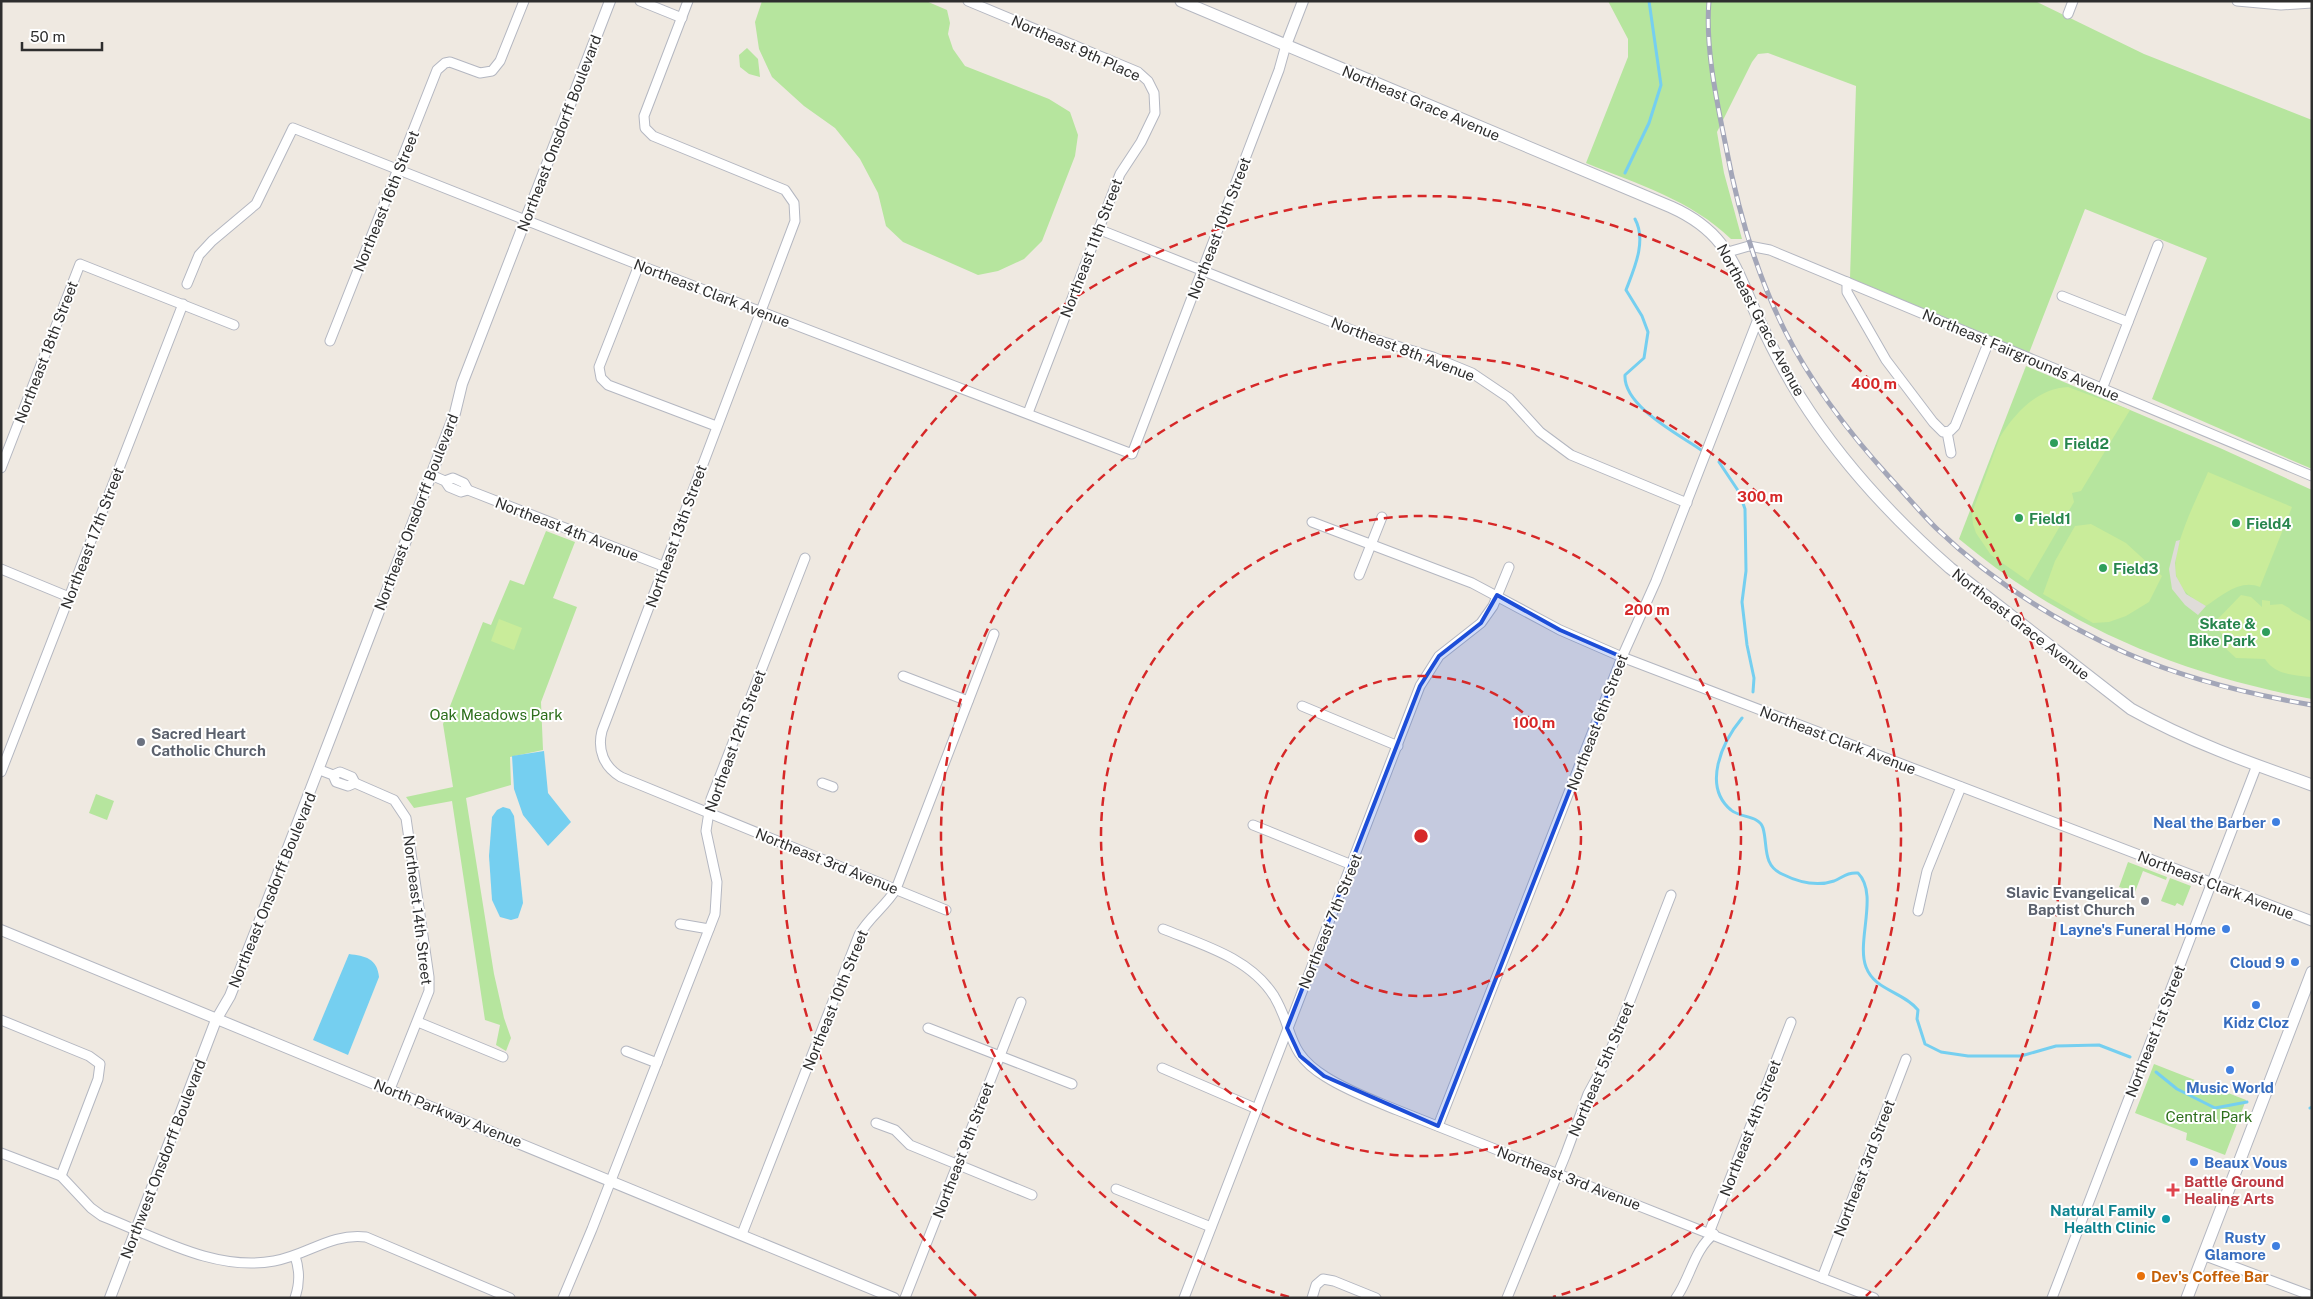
<svg xmlns="http://www.w3.org/2000/svg" width="2313" height="1299" font-family="'Public Sans',sans-serif">
<style>
.green{fill:#b6e59e}
.pitch{fill:#c9ec9a}
.plaza{fill:#dfdcd8}
.water{fill:#75cff0}
.lines{fill:none;stroke-linecap:round;stroke-linejoin:round}
.stream{stroke:#75cff0;stroke-width:3}
.minor-casing{stroke:#b4b7c1;stroke-width:11}
.tertiary-casing{stroke:#b4b7c1;stroke-width:12}
.secondary-casing{stroke:#b4b7c1;stroke-width:13}
.minor{stroke:#fff;stroke-width:9}
.tertiary{stroke:#fff;stroke-width:10}
.secondary{stroke:#fff;stroke-width:11}
.rail-casing{stroke:#a3a6b8;stroke-width:5}
.rail{stroke:#fff;stroke-width:3;stroke-dasharray:9;stroke-linecap:butt}
.marked{fill:#1d4ed8;fill-opacity:0.2;stroke:#1d4ed8;stroke-width:4;stroke-linejoin:round}
.ring{fill:none;stroke:#d62828;stroke-width:2.5;stroke-dasharray:9 6}
.leisure-dot{fill:#2e9e5b;stroke:#fff;stroke-width:2}
.worship-dot{fill:#6b7280;stroke:#fff;stroke-width:2}
.shop-dot{fill:#3f7fe0;stroke:#fff;stroke-width:2}
.health-dot{fill:#e0444e;stroke:#fff;stroke-width:2}
.culture-dot{fill:#0f9aa8;stroke:#fff;stroke-width:2}
.food-dot{fill:#e8710a;stroke:#fff;stroke-width:2}
.labels{text-anchor:middle;dominant-baseline:central;stroke-width:4;stroke-linejoin:round;paint-order:stroke}
.street-label{font-size:15px;fill:#2e2e2e;stroke:#fff}
.leisure-label{font-size:15px;font-weight:bold;fill:#27864d;stroke:#fff;text-anchor:start}
.park-label{font-size:15px;fill:#2c6e1b;stroke:#fff}
.worship-label{font-size:15px;font-weight:bold;fill:#5b616d;stroke:#fff;text-anchor:start}
.shop-label{font-size:15px;font-weight:bold;fill:#366cbe;stroke:#fff;text-anchor:end}
.health-label{font-size:15px;font-weight:bold;fill:#be3a42;stroke:#fff;text-anchor:start}
.culture-label{font-size:15px;font-weight:bold;fill:#0d838f;stroke:#fff;text-anchor:end}
.food-label{font-size:15px;font-weight:bold;fill:#c56008;stroke:#fff;text-anchor:start}
.centre{fill:#d62828;stroke:#fff;stroke-width:2.5}
.ring-label{font-size:15px;text-anchor:middle;font-weight:bold;fill:#d62828;stroke:#fff;stroke-width:4;stroke-linejoin:round;paint-order:stroke}
</style>
<rect width="100%" height="100%" fill="#efe9e1"/>
<g class="green">
<path d="M762 1H926L947 10 950 23 948 34 953 49 965 66 1049 99 1070 112 1078 135 1075 156 1042 241 1024 259 998 271 978 275 903 242 886 226 878 193 860 159 835 128 804 106 772 77 759 49 755 22Z"/>
<path d="M1608 1H2035L2144 54 2312 120V469L2152 399 2207 258 2085 209 2029 353 1850 278 1856 86 1768 53 1758 54 1752 62 1717 132 1724 173 1742 239H1731C1691 200 1637 184 1586 163L1628 57V39Z"/>
<path d="M747 48 758 59 760 77 749 74 740 67 739 55Z"/>
<path d="M2026 366 2220 448 2312 490V699C2179 674 2063 626 1959 539Z"/>
<path d="M546 531 575 542 553 598 577 607 541 702 543 750 510 757 511 785 466 798 494 974 504 1018 511 1038 506 1051 496 1045 500 1025 485 1020 452 801 414 808 406 797 453 787 443 724 483 622 491 625 510 580 524 585Z"/>
<path d="M96 794 114 801 107 820 89 813Z"/>
<path d="M2128 862 2167 877 2166 880 2143 871 2135 892 2119 887Z"/>
<path d="M2170 878 2191 886 2183 906 2177 903 2175 906 2161 901Z"/>
<path d="M2154 1064 2246 1100 2225 1155 2186 1140 2187 1133 2135 1113Z"/>
</g>
<g class="pitch">
<path d="M2068 387 2130 410 2081 491 2072 493 2074 502 2028 581 1991 555 1976 533 1973 524 1972 513 2000 437C2015 413 2038 388 2068 387Z"/>
<path d="M2208 472 2292 507 2260 587C2240 579 2223 595 2206 606 2193 599 2182 592 2177 578 2168 552 2198 497 2208 472Z"/>
<path d="M2091 524 2126 543 2162 576 2149 602 2126 616 2109 622 2093 623 2043 594 2055 561 2075 526Z"/>
<path d="M2241 595 2251 597 2262 607V600L2270 601V605L2282 604 2289 608 2292 611 2312 622V677C2294 675 2275 675 2265 659L2236 658 2223 646V636L2214 623Z"/>
<path d="M499 619 522 628 514 650 491 641Z"/>
</g>
<path class="plaza" d="M2180 540 2175 563 2176 576 2186 594 2206 606 2198 615 2185 605 2172 589 2169 569 2176 541Z"/>
<g class="water">
<path d="M544 751 548 793 571 822 548 846 523 815 514 789 512 756Z"/>
<path d="M503 807 510 809 514 816 523 903 518 918 511 920 500 917 492 900 489 856 492 817 497 810Z"/>
<path d="M349 954C365 956 377 958 379 977L348 1055 313 1040Z"/>
</g>
<g class="lines">
<g class="stream">
<path d="M1625 173 1649 123 1661 85 1649 1"/>
<path d="M1635 219C1647 241 1634 269 1626 290L1642 316 1648 332 1644 358 1625 375C1623 406 1678 434 1701 450"/>
<path d="M1719 462 1739 492 1745 509 1746 571 1742 602 1747 645 1754 678 1753 692"/>
<path d="M1742 718C1722 742 1702 786 1731 810 1740 818 1759 815 1763 828 1768 845 1762 865 1782 874 1798 882 1816 887 1834 881 1843 877 1848 872 1858 873 1879 894 1856 941 1866 967 1875 991 1903 991 1918 1010L1917 1019 1925 1044 1941 1052 1968 1056H2021L2056 1046 2099 1045 2130 1057"/>
<path d="M2156 1072 2177 1089 2215 1108 2247 1102"/>
<path d="M2310 1108 2312 1107"/>
</g>
<defs>
<g id="minor">
<path d="M640 1 682 18"/>
<path d="M688 1 644 116 645 128 653 136 785 190 794 203 795 221 602 731C597 750 604 767 621 777L946 910"/>
<path d="M968 1 1138 72 1148 81 1154 93 1155 113 1141 142 1120 174 1028 413"/>
<path d="M2237 1 2281 5 2312 3"/>
<path d="M2068 14 2073 1"/>
<path d="M1098 229 1377 340 1433 357 1472 373 1509 398 1540 432 1571 455 1687 503"/>
<path d="M1728 252 1749 246 1770 250 2312 476"/>
<path d="M639 265 599 367 601 378 608 385 716 426"/>
<path d="M1847 282V292L1886 360 1933 422 1943 432 1950 431 1955 426 1989 341"/>
<path d="M187 284 199 255 212 241 256 204 293 128 639 265 1132 454 1279 70 1286 45"/>
<path d="M2062 296 2128 322"/>
<path d="M330 341 437 70 445 63 450 62 480 73 492 71 500 61 524 1"/>
<path d="M2102 389 2158 245"/>
<path d="M1947 432 1951 453"/>
<path d="M1 468 80 264 234 325"/>
<path d="M431 475 445 481 449 487 461 492 468 490 665 567"/>
<path d="M445 481 453 478 464 483 468 490"/>
<path d="M1312 522 1472 583 1560 630 1622 657 2312 921"/>
<path d="M1 569 69 597"/>
<path d="M1359 575 1382 517"/>
<path d="M903 676 968 701"/>
<path d="M1302 706 1398 746"/>
<path d="M320 770 333 775 336 782 348 786 355 783 394 800 406 818 429 977V991L390 1089"/>
<path d="M1 772 183 304"/>
<path d="M333 775 340 772 352 777 355 783"/>
<path d="M822 783 833 787"/>
<path d="M1253 825 1352 865"/>
<path d="M1918 911 1927 871 1961 787"/>
<path d="M680 924 709 929"/>
<path d="M1163 929C1203 945 1250 958 1274 996 1295 1031 1285 1052 1326 1077 1348 1091 1373 1100 1397 1110 1438 1126 1479 1143 1520 1159 1638 1205 1756 1253 1874 1298"/>
<path d="M1 1020 89 1056 100 1064 98 1079 61 1176"/>
<path d="M418 1022 503 1057"/>
<path d="M928 1028 1072 1084"/>
<path d="M626 1051 657 1063"/>
<path d="M1162 1068 1257 1109"/>
<path d="M876 1123 895 1130 910 1145 1032 1195"/>
<path d="M1438 1126 1622 657 1656 581 1758 319"/>
<path d="M1 1153 61 1176 91 1208 102 1216C156 1237 215 1272 274 1261 308 1255 330 1233 366 1237L510 1298"/>
<path d="M1116 1189 1211 1227"/>
<path d="M1709 1233 1791 1022"/>
<path d="M742 1234 859 935C869 917 886 906 896 889L994 634"/>
<path d="M2203 1255 2312 1296"/>
<path d="M295 1256C300 1271 300 1283 295 1298"/>
<path d="M1822 1278 1906 1059"/>
<path d="M563 1298 592 1229 715 914 717 882 706 831 711 799 805 558"/>
<path d="M905 1298 1021 1002"/>
<path d="M1184 1298 1420 686 1439 656 1481 623 1493 606 1509 567"/>
<path d="M1312 1298 1316 1285 1323 1279 1334 1281 1376 1298"/>
<path d="M1507 1298 1565 1156 1588 1094 1608 1057 1671 895"/>
<path d="M1676 1298C1690 1279 1694 1249 1714 1234"/>
<path d="M2052 1298 2257 765"/>
</g>
<g id="tertiary">
<path d="M1286 45 1303 1"/>
<path d="M1 930 894 1298"/>
<path d="M110 1298 216 1020 230 996C307 802 380 607 455 413L462 384 610 1"/>
</g>
<g id="secondary">
<path d="M1181 1 1671 207C1729 233 1734 267 1759 320 1771 346 1785 373 1800 397 1841 462 1893 518 1950 568L2131 709C2188 741 2250 763 2312 785"/>
<path d="M2187 1298 2312 972"/>
</g>
</defs>
<use href="#minor" class="minor-casing"/>
<use href="#tertiary" class="tertiary-casing"/>
<use href="#secondary" class="secondary-casing"/>
<use href="#minor" class="minor"/>
<use href="#tertiary" class="tertiary"/>
<use href="#secondary" class="secondary"/>
<defs>
<path id="rail" d="M1709 1C1705 48 1717 102 1726 147 1738 211 1756 273 1785 331 1812 385 1850 434 1891 479 1906 495 1920 512 1936 528 1990 580 2057 622 2126 653 2186 679 2248 694 2312 705"/>
</defs>
<use href="#rail" class="rail-casing"/>
<use href="#rail" class="rail"/>
</g>
<path class="marked" d="M1497 595 1560 630 1622 657 1438 1126 1324 1076 1300 1056 1287 1028 1420 686 1439 656 1481 623Z"/>
<g class="ring">
<circle cx="1421" cy="836" r="160"/>
<circle cx="1421" cy="836" r="320"/>
<path d="M1289 1297A480 480 0 1 1 1553 1297"/>
<path d="M976 1296A640 640 0 1 1 1866 1296"/>
</g>
<g class="leisure-dot">
<circle cx="2054" cy="443" r="5"/>
<circle cx="2019" cy="518" r="5"/>
<circle cx="2236" cy="523" r="5"/>
<circle cx="2103" cy="568" r="5"/>
<circle cx="2266" cy="632" r="5"/>
</g>
<g class="worship-dot">
<circle cx="141" cy="742" r="5"/>
<circle cx="2145" cy="901" r="5"/>
</g>
<g class="shop-dot">
<circle cx="2276" cy="822" r="5"/>
<circle cx="2226" cy="929" r="5"/>
<circle cx="2295" cy="962" r="5"/>
<circle cx="2256" cy="1005" r="5"/>
<circle cx="2230" cy="1070" r="5"/>
<circle cx="2194" cy="1162" r="5"/>
<circle cx="2276" cy="1246" r="5"/>
</g>
<path class="health-dot" d="M2170.5 1182.5h5v5h5v5h-5v5h-5v-5h-5v-5h5z"/>
<circle class="culture-dot" cx="2166" cy="1219" r="5"/>
<circle class="food-dot" cx="2141" cy="1276" r="5"/>
<g class="labels">
<g class="street-label">
<text transform="translate(1076 48) rotate(24)">Northeast 9th Place</text>
<text transform="translate(1421 103) rotate(23)">Northeast Grace Avenue</text>
<text transform="translate(559 133) rotate(-69)">Northeast Onsdorff Boulevard</text>
<text transform="translate(386 201) rotate(-68)">Northeast 16th Street</text>
<text transform="translate(1219 228) rotate(-69)">Northeast 10th Street</text>
<text transform="translate(1091 248) rotate(-69)">Northeast 11th Street</text>
<text transform="translate(712 293) rotate(21)">Northeast Clark Avenue</text>
<text transform="translate(1761 320) rotate(62)">Northeast Grace Avenue</text>
<text transform="translate(1403 349) rotate(21)">Northeast 8th Avenue</text>
<text transform="translate(46 352) rotate(-69)">Northeast 18th Street</text>
<text transform="translate(2021 355) rotate(23)">Northeast Fairgrounds Avenue</text>
<text transform="translate(416 512) rotate(-69)">Northeast Onsdorff Boulevard</text>
<text transform="translate(567 529) rotate(21)">Northeast 4th Avenue</text>
<text transform="translate(676 536) rotate(-70)">Northeast 13th Street</text>
<text transform="translate(92 538) rotate(-69)">Northeast 17th Street</text>
<text transform="translate(2021 624) rotate(38)">Northeast Grace Avenue</text>
<text transform="translate(1597 722) rotate(-69)">Northeast 6th Street</text>
<text transform="translate(1838 740) rotate(21)">Northeast Clark Avenue</text>
<text transform="translate(735 741) rotate(-70)">Northeast 12th Street</text>
<text transform="translate(827 861) rotate(22)">Northeast 3rd Avenue</text>
<text transform="translate(2216 885) rotate(21)">Northeast Clark Avenue</text>
<text transform="translate(272 890) rotate(-68)">Northeast Onsdorff Boulevard</text>
<text transform="translate(418 910) rotate(83)">Northeast 14th Street</text>
<text transform="translate(1330 921) rotate(-68)">Northeast 7th Street</text>
<text transform="translate(835 1000) rotate(-68)">Northeast 10th Street</text>
<text transform="translate(2155 1031) rotate(-69)">Northeast 1st Street</text>
<text transform="translate(1601 1069) rotate(-67)">Northeast 5th Street</text>
<text transform="translate(448 1113) rotate(22)">North Parkway Avenue</text>
<text transform="translate(1750 1128) rotate(-69)">Northeast 4th Street</text>
<text transform="translate(963 1150) rotate(-69)">Northeast 9th Street</text>
<text transform="translate(163 1159) rotate(-69)">Northwest Onsdorff Boulevard</text>
<text transform="translate(1864 1168) rotate(-69)">Northeast 3rd Street</text>
<text transform="translate(1569 1178) rotate(21)">Northeast 3rd Avenue</text>
</g>
<g class="leisure-label">
<text x="2064" y="443">Field2</text>
<text x="2029" y="518">Field1</text>
<text x="2246" y="523">Field4</text>
<text x="2113" y="568">Field3</text>
<text x="2256" y="623" text-anchor="end">Skate &amp;<tspan x="2256" dy="17">Bike Park</tspan></text>
</g>
<g class="park-label">
<text x="496" y="714">Oak Meadows Park</text>
<text x="2209" y="1116">Central Park</text>
</g>
<g class="worship-label">
<text x="151" y="733">Sacred Heart<tspan x="151" dy="17">Catholic Church</tspan></text>
<text x="2135" y="892" text-anchor="end">Slavic Evangelical<tspan x="2135" dy="17">Baptist Church</tspan></text>
</g>
<g class="shop-label">
<text x="2266" y="822">Neal the Barber</text>
<text x="2216" y="929">Layne's Funeral Home</text>
<text x="2285" y="962">Cloud 9</text>
<text x="2256" y="1022" text-anchor="middle">Kidz Cloz</text>
<text x="2230" y="1087" text-anchor="middle">Music World</text>
<text x="2204" y="1162" text-anchor="start">Beaux Vous</text>
<text x="2266" y="1237">Rusty<tspan x="2266" dy="17">Glamore</tspan></text>
</g>
<g class="health-label">
<text x="2184" y="1181">Battle Ground<tspan x="2184" dy="17">Healing Arts</tspan></text>
</g>
<g class="culture-label">
<text x="2156" y="1210">Natural Family<tspan x="2156" dy="17">Health Clinic</tspan></text>
</g>
<g class="food-label">
<text x="2151" y="1276">Dev's Coffee Bar</text>
</g>
</g>
<circle cx="1421" cy="836" r="8" class="centre"/>
<g class="ring-label">
<text x="1874" y="389">400 m</text>
<text x="1760" y="502">300 m</text>
<text x="1647" y="615">200 m</text>
<text x="1534" y="728">100 m</text>
</g>
<rect width="2313" height="1299" fill="none" stroke="#2e2e2e" stroke-width="5"/>
<path d="M22 42v8h80v-8" fill="none" stroke="#2e2e2e" stroke-width="2.5"/>
<text x="30" y="42" font-size="15" fill="#2e2e2e" stroke="#ffffff" stroke-width="4" paint-order="stroke">50 m</text>
</svg>
